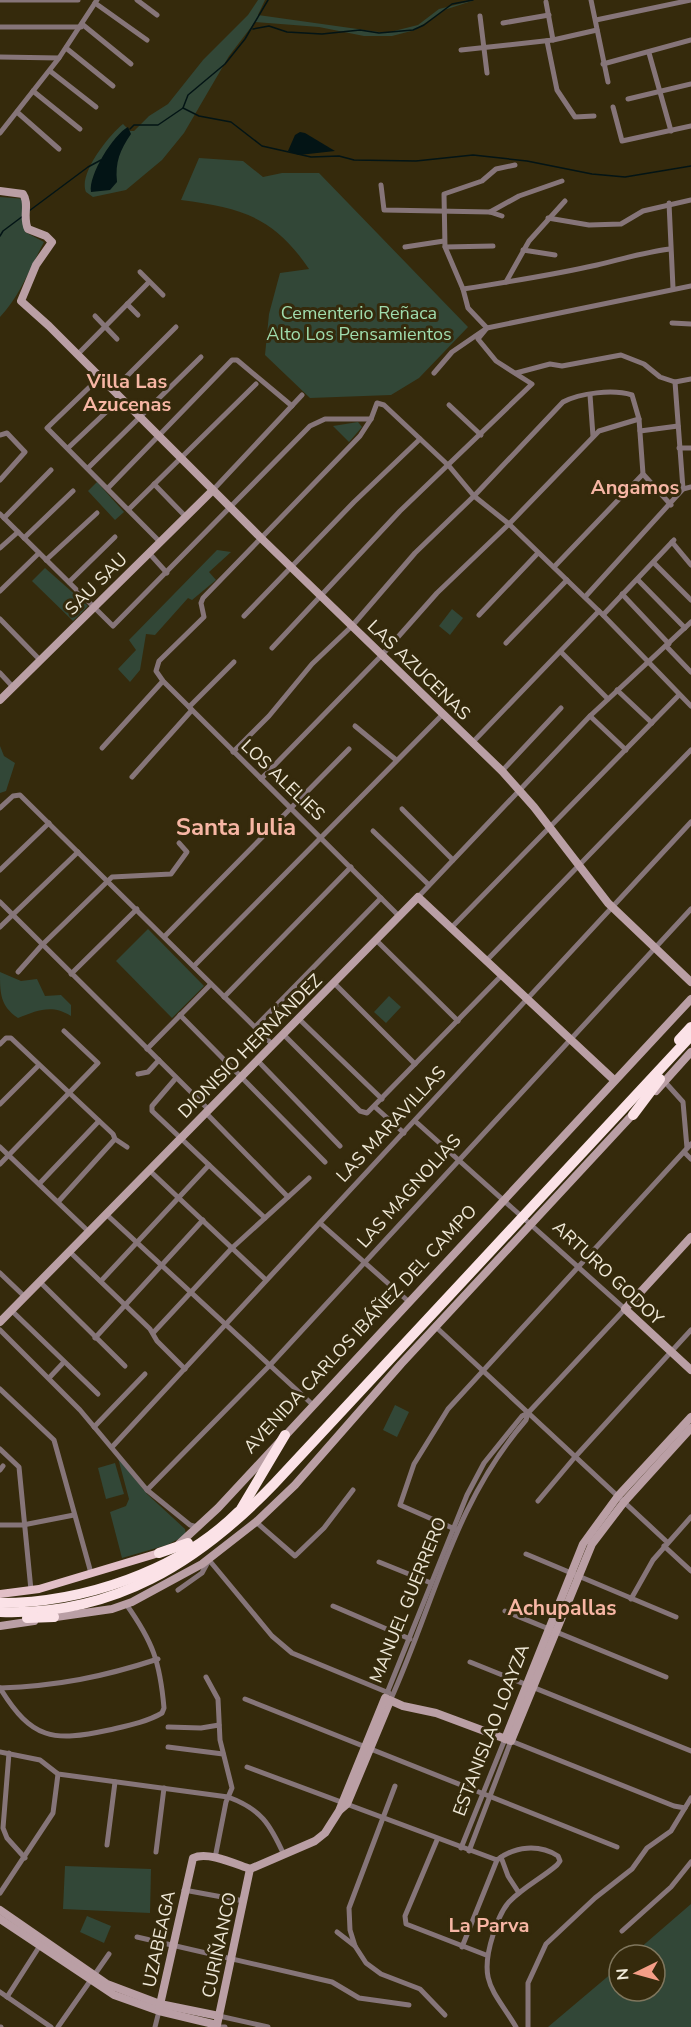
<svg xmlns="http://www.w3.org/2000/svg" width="691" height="2027" font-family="'Nunito Sans',sans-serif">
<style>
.green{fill:#324737}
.water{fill:#031415}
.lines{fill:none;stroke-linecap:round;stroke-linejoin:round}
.stream{stroke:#031415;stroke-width:1.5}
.street{stroke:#867579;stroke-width:5}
.secondary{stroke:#ba9fa5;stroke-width:8}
.primary{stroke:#e2bfc7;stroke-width:8}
.highway{stroke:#fbe2e7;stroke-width:10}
.labels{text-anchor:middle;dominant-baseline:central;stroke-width:6;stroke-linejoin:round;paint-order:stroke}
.park-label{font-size:18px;fill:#a0ddae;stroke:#352a0c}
.street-label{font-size:18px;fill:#efe8d7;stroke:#352a0c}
.neighbourhood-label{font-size:20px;font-weight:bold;fill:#f7b6a4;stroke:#352a0c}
.quarter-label{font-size:21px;font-weight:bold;fill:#f7b6a4;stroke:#352a0c}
.district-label{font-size:24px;font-weight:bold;fill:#f7b6a4;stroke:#352a0c}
</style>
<rect width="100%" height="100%" fill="#352a0c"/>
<g class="green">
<path d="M258 0H265L258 15 386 33 418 25 439 9 475 0 444 10 415 30 392 36H364L319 27 255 22 229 56 184 133 162 160 126 190 93 197 86 192C78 174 109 135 123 124L130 131H134L149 116 168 104 203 60 248 15Z"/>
<path d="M199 158 243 161 263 177 282 173H319L468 327 419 378 391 395 310 398 265 355 269 314 280 273 309 269C274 217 242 208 181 200Z"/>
<path d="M0 197 26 199 25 232 44 242C30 268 20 296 0 317Z"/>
<path d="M358 422 362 427 349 442 333 426Z"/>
<path d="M97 482 124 512 115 520 88 491Z"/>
<path d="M217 550 231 552 209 572 216 580 192 600 188 598 155 635 146 634 140 670 130 682 118 669 136 650 129 640Z"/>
<path d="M45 568 88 606 73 621 32 581Z"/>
<path d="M452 609 463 618 450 635 439 626Z"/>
<path d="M0 746 4 756 15 763 6 791 0 793Z"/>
<path d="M148 929 204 986 172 1018 116 961Z"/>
<path d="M0 972 21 981 37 979 45 996 61 995 71 1005V1016C52 1004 38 1010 18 1018 0 1006 0 993 0 972Z"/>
<path d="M389 996 401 1007 386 1023 374 1012Z"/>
<path d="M395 1405 409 1412 397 1437 383 1430Z"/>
<path d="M118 1458 147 1494 185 1529 186 1535 167 1545 122 1558 110 1512 126 1506 129 1499Z"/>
<path d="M115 1463 124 1494 106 1499 98 1468Z"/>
<path d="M65 1866 151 1869 150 1913 63 1909Z"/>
<path d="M691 1904V2027H548L619 1967V1991H655V1955H632Z"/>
<path d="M87 1916 111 1926 104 1943 80 1932Z"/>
</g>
<g class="water">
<path d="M128 127 131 134C120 150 115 162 117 182L110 190 91 192C88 175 114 134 128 127Z"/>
<path d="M300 132 305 133 335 151 299 155 288 151 295 135Z"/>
</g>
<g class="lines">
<g class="stream">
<path d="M253 29 269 26 287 32 322 34 360 30 379 33 413 30 424 25 452 4 473 0"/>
<path d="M183 108 199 116 231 122 262 146 311 157 339 156 354 160 416 161 473 155 527 161 592 174 625 177 691 166"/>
<path d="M130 129 134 125H158L183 108 188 95 225 64 245 39 268 0"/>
<path d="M29 211 88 167 101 160"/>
<path d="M0 236 3 231 23 216"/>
</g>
<g class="street">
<path d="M0 0H78"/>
<path d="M137 0 157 15"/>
<path d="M591 0 608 82"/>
<path d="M546 2 553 40"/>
<path d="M95 3 147 40"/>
<path d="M480 16 487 73"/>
<path d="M596 20 691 0"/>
<path d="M503 23 549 15"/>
<path d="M82 24 131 64"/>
<path d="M0 27H81"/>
<path d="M547 41 557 90 575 117 594 116"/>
<path d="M66 48 113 86"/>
<path d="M461 50 553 40 597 30"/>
<path d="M649 53 671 131"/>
<path d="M0 57 59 58"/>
<path d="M603 64 691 40"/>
<path d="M50 71 96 107"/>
<path d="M33 91 80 129"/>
<path d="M628 99 691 84"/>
<path d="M613 107 622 141 691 126"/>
<path d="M17 112 59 149"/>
<path d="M0 133 59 58 97 0"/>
<path d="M381 185 384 210 490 212 502 216"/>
<path d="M669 203 673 288"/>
<path d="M490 212 519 196 562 181"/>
<path d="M548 218 589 225 621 224 643 211 691 200"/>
<path d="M405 247 444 241"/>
<path d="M445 247 493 246"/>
<path d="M523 250 555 255"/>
<path d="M140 272 163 295"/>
<path d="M506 282 529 241 565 201"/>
<path d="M463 289C508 282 553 275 597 265 622 259 645 252 670 249"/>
<path d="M127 304 138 315"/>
<path d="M95 316 117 339"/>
<path d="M672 323 691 324"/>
<path d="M78 354 149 282"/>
<path d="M434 373 452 352 487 328 691 286"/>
<path d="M516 373 550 364 562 366 621 355 644 364 660 377 675 382 691 379"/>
<path d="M100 377 47 428 160 542"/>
<path d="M675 382 683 489"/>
<path d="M113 390 176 327"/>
<path d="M590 395 593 436"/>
<path d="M449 405 481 435"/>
<path d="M640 431 678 426"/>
<path d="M0 435 7 433 25 452 0 480"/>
<path d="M68 448 121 398"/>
<path d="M679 448H691"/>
<path d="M88 468 201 357"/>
<path d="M154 484 186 517"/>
<path d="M108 488 232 360H237L292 406"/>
<path d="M213 490 302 395"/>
<path d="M129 509 256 384"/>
<path d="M0 514 113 626 310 426 325 419H371"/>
<path d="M4 518 51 470"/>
<path d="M24 538 73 491"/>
<path d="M672 542 691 565"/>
<path d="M0 548 18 532"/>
<path d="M149 553 167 573"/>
<path d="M46 560 97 513"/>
<path d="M654 563 691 600"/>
<path d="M554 567 643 474"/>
<path d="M638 580 685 628"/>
<path d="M69 582 115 537"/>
<path d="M0 591 39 553"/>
<path d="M622 594 669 644"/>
<path d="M585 597 683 489 691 487"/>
<path d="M479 615 538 553"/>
<path d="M603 615 674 540"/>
<path d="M244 616 354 502 420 439"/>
<path d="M0 619 40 660"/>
<path d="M506 643 567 580"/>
<path d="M666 646 691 672"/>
<path d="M272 648 400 511 532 384 496 361 478 339 487 328 468 308 463 289 445 247 444 194 482 181 496 169 515 165"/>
<path d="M561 652 608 699"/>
<path d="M0 673 13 687"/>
<path d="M617 690 652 723"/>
<path d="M189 707 234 662"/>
<path d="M590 716 626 750"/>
<path d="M355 726 395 759"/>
<path d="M472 743 599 611"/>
<path d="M102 748 163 681"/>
<path d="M233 752 269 716 312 664 352 626 415 553 474 496 563 402C580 393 613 389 632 395L639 419 643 474 671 505"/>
<path d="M502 771 561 708"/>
<path d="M132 777 192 710"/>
<path d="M261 779 382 655 437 593 509 524 599 431 639 419"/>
<path d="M0 808 13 796 20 795 272 1044"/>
<path d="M402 809 453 860"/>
<path d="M373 831 429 885"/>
<path d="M0 870 49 823"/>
<path d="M418 897 590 716 691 622"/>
<path d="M0 902 208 1109"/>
<path d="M399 916 163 681 156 671 159 661 204 617 201 603 203 598 360 436 371 419 377 403 384 405 449 466 474 496 509 524 603 615 691 706"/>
<path d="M0 927 78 852"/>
<path d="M451 928 679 695"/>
<path d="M165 936 349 749"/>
<path d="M376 940 458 1021"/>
<path d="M486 961 691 750"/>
<path d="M194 966 442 715"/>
<path d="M18 972 42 945 112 877 171 874 187 852 179 843"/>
<path d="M71 974 137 909"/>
<path d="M334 983 415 1064"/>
<path d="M224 997 351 867"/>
<path d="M180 1015 325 1162"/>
<path d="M298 1018 382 1099"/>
<path d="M255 1027 381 898"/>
<path d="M283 1034 360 1111 367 1113 502 975"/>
<path d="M0 1044 6 1038H11L113 1134 115 1139 127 1147"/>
<path d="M147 1049 211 984"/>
<path d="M257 1060 340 1146"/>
<path d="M138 1074 148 1072 159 1060"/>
<path d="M176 1078 152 1106V1111L265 1218"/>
<path d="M665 1082 683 1102 687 1148"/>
<path d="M0 1104 39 1065"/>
<path d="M375 1107 404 1133"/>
<path d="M205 1112 288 1197"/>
<path d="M0 1147 89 1232"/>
<path d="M684 1152 691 1159"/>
<path d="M0 1164 98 1063 64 1031"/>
<path d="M149 1170 266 1280"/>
<path d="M39 1184 99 1121"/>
<path d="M58 1202 115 1139"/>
<path d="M106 1214 313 1405"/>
<path d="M320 1223 408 1301"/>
<path d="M70 1252 150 1329 157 1341 185 1369"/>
<path d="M0 1273 25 1297"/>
<path d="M101 1281 209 1165"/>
<path d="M40 1282 125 1366"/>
<path d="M11 1310 98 1394"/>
<path d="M437 1328 667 1542"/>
<path d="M0 1330 80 1410 147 1490 190 1525 197 1527"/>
<path d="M153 1333 232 1248 309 1178"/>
<path d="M95 1338 203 1220"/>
<path d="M49 1378 64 1362"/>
<path d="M0 1389 54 1440 91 1573"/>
<path d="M94 1427 145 1374"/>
<path d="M113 1446 691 822"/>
<path d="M0 1449 19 1467 31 1590"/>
<path d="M0 1470 3 1466"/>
<path d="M147 1490 270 1365 691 909"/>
<path d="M538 1501 575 1457 691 1330"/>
<path d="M256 1522 295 1556 324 1528 353 1490"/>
<path d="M0 1525H23L74 1515"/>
<path d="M457 1530 400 1505 414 1464 448 1409 691 1144"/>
<path d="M664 1546 691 1571"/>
<path d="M526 1554 676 1617"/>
<path d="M379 1562 431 1583"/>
<path d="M178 1590 202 1573 209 1560 272 1636 292 1653 389 1693"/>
<path d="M631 1599 653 1560 691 1517"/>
<path d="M333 1606 410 1639"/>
<path d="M505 1611 666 1677"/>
<path d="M470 1662 691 1751"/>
<path d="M206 1677 218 1699 220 1740 232 1788 226 1802 215 1858"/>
<path d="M0 1688C32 1740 53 1742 109 1730 126 1726 147 1722 162 1713L164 1708C160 1662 153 1642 126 1604"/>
<path d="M0 1688C57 1686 103 1677 158 1659"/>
<path d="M385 1698 467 1495 484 1463 522 1416 528 1413 625 1309 415 1121"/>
<path d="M245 1699 617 1847"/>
<path d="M390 1701C435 1602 453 1504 526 1420L528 1413"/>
<path d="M168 1727 201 1728 219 1725"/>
<path d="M168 1747 223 1754"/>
<path d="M0 1752 40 1760 58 1774 228 1797C261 1809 270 1824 284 1855"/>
<path d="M9 1753 3 1828 7 1838 25 1858"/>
<path d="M247 1767 497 1860C515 1846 539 1844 558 1856L560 1861 557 1865C542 1878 522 1888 509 1902 501 1911 497 1923 493 1935 478 1982 493 1989 516 2027"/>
<path d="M437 1840 405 1916 406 1924 486 1955"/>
<path d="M107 1845 115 1782"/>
<path d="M461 1848 505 1739"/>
<path d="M469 1851 511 1741 674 1806 685 1808"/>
<path d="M156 1852 164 1788"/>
<path d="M501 1857 508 1876 519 1893"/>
<path d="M184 1890 244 1901"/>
<path d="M0 1893 53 1813 58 1774"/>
<path d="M622 1931 671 1887 691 1862"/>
<path d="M337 1932 355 1946 366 1963 381 1974 420 1989 445 2015"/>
<path d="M137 1937 332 1982 359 1998 409 2005"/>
<path d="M355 1946 350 1930 349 1908 395 1786"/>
<path d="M462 1947 497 1860"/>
<path d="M0 1992 51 2027"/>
<path d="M7 1997 41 1944"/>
<path d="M219 2016 268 2027"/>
<path d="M0 2027H1"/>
<path d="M58 2027 109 1954"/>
<path d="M155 2027 159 2011"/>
<path d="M216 2027H225"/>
<path d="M528 2027V1983L546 1944 595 1898 632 1869 647 1848 671 1831 691 1798"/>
</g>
<g class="secondary">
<path d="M0 191 23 194C30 204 22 217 28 229L46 236 52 242 36 265 21 301 49 326 262 539 502 771 534 807 608 903 691 982"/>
<path d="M0 700 213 490"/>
<path d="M656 1091 691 1052"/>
<path d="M691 1237 625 1309 691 1370"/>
<path d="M0 1322 418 897 614 1080"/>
<path d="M179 1544 218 1508 691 999"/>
<path d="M49 1618 112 1609 132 1602 202 1564 256 1522 295 1485 401 1364 635 1112"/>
<path d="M0 1626 34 1621"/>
<path d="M505 1739 583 1544 618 1496 691 1417"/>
<path d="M340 1810 347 1804 390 1701"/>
<path d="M250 1869 315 1841 325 1833 339 1811 385 1698 403 1706 436 1713 511 1741 592 1544 624 1502 691 1428"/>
<path d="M0 1910 107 1984 160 2004 219 2016"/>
<path d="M0 1919 114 1995 159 2011 217 2025 250 1869"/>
<path d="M159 2009 193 1858C208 1851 235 1864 250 1869"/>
</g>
<path class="primary" d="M0 1594 39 1589 159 1553"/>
<g class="highway">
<path d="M679 1040 691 1027"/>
<path d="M633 1115 660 1079"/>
<path d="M241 1509 285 1435"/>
<path d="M159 1553 188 1543"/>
<path d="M0 1603C82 1603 179 1571 238 1512"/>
<path d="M0 1612C113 1616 198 1563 274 1484L691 1036"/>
<path d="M27 1618 54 1617"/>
</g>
</g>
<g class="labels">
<g class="park-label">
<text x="359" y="313">Cementerio Reñaca<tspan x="359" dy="21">Alto Los Pensamientos</tspan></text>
</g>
<g class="street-label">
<text transform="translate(96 584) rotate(-45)">SAU SAU</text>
<text transform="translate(419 670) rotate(44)">LAS AZUCENAS</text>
<text transform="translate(283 780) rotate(44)">LOS ALELIES</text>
<text transform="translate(250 1046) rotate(-45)">DIONISIO HERNÁNDEZ</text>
<text transform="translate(391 1124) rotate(-47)">LAS MARAVILLAS</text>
<text transform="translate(409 1191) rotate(-48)">LAS MAGNOLIAS</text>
<text transform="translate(608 1273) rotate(43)">ARTURO GODOY</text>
<text transform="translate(360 1329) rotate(-47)">AVENIDA CARLOS IBÁÑEZ DEL CAMPO</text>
<text transform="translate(408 1600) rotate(-68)">MANUEL GUERRERO</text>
<text transform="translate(491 1730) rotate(-69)">ESTANISLAO LOAYZA</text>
<text transform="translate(159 1939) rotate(-78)">UZABEAGA</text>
<text transform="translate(219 1945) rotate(-78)">CURIÑANCO</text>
</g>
<g class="neighbourhood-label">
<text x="127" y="381">Villa Las<tspan x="127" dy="23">Azucenas</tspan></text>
<text x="635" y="487">Angamos</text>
<text x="489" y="1925">La Parva</text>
</g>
<g class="quarter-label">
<text x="562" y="1608">Achupallas</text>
</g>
<g class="district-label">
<text x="236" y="827">Santa Julia</text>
</g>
</g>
<g transform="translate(637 1973) rotate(265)"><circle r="28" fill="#352a0c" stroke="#7f765d" stroke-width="1.5"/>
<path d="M0-4.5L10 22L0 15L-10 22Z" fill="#f49e87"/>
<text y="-9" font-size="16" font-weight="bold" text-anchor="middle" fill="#efe8d7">N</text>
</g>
</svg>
